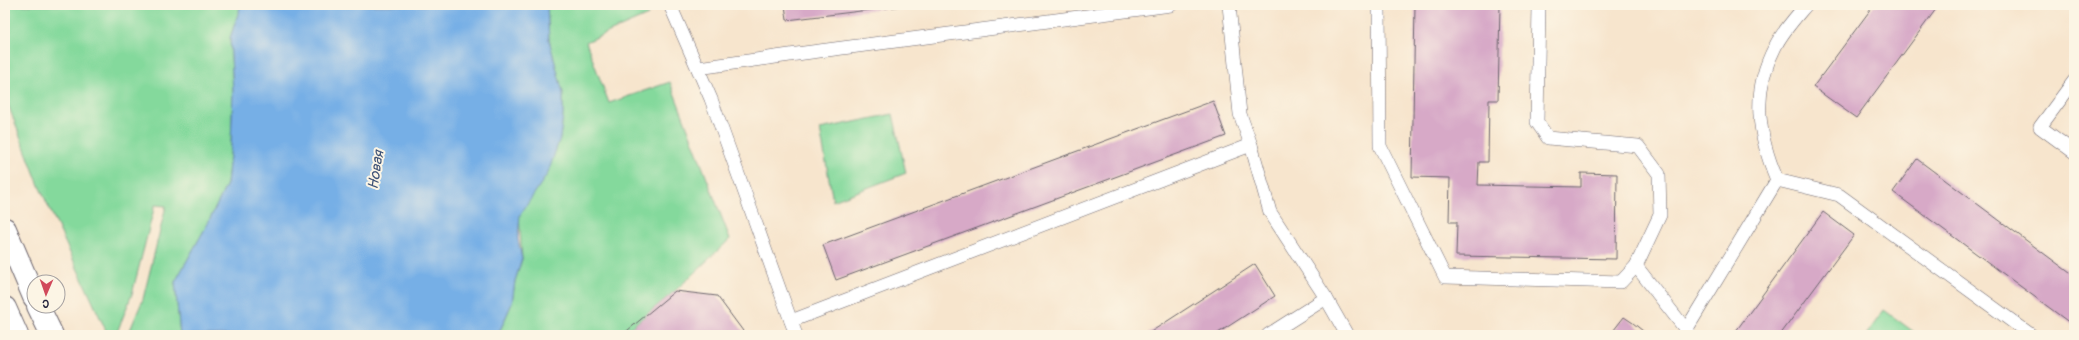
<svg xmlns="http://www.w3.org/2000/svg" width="2079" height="340" font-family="Pangolin,sans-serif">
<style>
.green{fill:#84d99c;stroke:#537e6c}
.water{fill:#76afe6;stroke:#4c6890}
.building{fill:#d7a9c7}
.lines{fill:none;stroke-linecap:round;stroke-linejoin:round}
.service-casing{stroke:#6d666e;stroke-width:14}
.tertiary-casing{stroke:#6d666e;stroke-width:24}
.service{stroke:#fff;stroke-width:13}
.tertiary{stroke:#fff;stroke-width:22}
.labels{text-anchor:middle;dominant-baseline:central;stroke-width:4;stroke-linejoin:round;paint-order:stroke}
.water-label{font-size:15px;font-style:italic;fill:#3f5377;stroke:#fcf5e5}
</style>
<rect width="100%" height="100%" fill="#fcf5e5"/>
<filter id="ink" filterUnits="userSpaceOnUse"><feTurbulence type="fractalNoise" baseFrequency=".025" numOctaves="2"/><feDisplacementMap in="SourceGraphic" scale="8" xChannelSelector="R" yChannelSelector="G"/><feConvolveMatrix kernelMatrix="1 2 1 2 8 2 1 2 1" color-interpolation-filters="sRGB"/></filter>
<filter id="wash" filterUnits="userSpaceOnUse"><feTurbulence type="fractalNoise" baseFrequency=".012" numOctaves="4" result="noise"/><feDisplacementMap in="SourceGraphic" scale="16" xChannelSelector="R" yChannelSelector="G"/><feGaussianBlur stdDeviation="0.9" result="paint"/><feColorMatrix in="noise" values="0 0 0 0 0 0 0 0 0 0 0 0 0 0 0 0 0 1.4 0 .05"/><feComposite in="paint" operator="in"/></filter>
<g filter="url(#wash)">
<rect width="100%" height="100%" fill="#f7e5cd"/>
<g class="green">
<path d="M5 5H241L230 38 233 91 231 145 227 184 207 225 175 282 180 335H128L143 299 166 206 155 205 132 294 116 335H108L40 188 5 97Z"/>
<path d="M547 5H645L648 15 586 42 609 103 670 82 730 239 675 291 622 335H498L512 303 515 281 522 259 519 215 560 138 563 115V93L549 40Z"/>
<path d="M893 114 906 173 833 201 820 129Z"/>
<path d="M1884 310 1918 335H1866Z"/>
</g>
<path class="water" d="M241 5H547L549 40 563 93V115L560 138 548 173 520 215 518 239 522 259 515 281 512 303 498 335H180L175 282 207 225 227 184 231 145 233 91 230 38Z"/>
<g id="blocks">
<g class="building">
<path d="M785 5H902V6L787 20Z"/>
<path d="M1415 5H1500L1498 100H1489L1488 162H1479L1478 185 1581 187V173L1617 174 1616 259 1456 256 1457 222H1449L1450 178 1412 177Z"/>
<path d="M1874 5H1939L1856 118 1813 87Z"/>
<path d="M1213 101 1226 136 836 280 823 245Z"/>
<path d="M1917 159 2074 276V326L1893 192Z"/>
<path d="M1823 212 1854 235 1780 335H1733Z"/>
<path d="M1255 264 1275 296 1215 335H1146Z"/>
<path d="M675 291 717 296 746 335H622Z"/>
<path d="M1624 317 1633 323 1648 335H1610Z"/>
</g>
</g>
</g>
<g filter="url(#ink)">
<use href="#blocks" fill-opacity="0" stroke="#6d666e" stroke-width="1"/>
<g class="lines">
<defs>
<g id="service">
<path d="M670 5 711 99 796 335"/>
<path d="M1229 5 1240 114 1251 145 1270 212 1326 298 1347 335"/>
<path d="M1379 5 1380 146 1445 277 1621 282 1636 266 1660 215 1659 174 1638 146 1548 138 1537 122 1539 5"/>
<path d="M1806 5C1795 18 1782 32 1775 47 1751 92 1758 135 1777 180L1839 195 2031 335"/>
<path d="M698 68 804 53 1171 5"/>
<path d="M2074 81 2040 127 2074 152"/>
<path d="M1636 266 1687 331"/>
<path d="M791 321 1251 145"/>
<path d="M1268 335 1326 298"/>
<path d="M1683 335 1777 180"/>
</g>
<g id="tertiary">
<path d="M5 229 34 297"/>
<path d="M38 306 52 335"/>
<path d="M5 308 17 335"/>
</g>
</defs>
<use href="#service" class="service-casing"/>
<use href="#tertiary" class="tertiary-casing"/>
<use href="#service" class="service"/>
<use href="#tertiary" class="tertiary"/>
</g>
</g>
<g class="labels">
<g class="water-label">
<text transform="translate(376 170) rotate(-81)">Новая</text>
</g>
</g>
<rect width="2079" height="340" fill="none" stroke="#fcf5e5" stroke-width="20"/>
<g transform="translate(46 294) rotate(182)"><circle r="19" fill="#fcf5e5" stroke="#a5a1a1"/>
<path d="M0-3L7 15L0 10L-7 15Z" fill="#d1495b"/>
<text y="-6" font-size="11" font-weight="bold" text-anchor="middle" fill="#22223b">С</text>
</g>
</svg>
